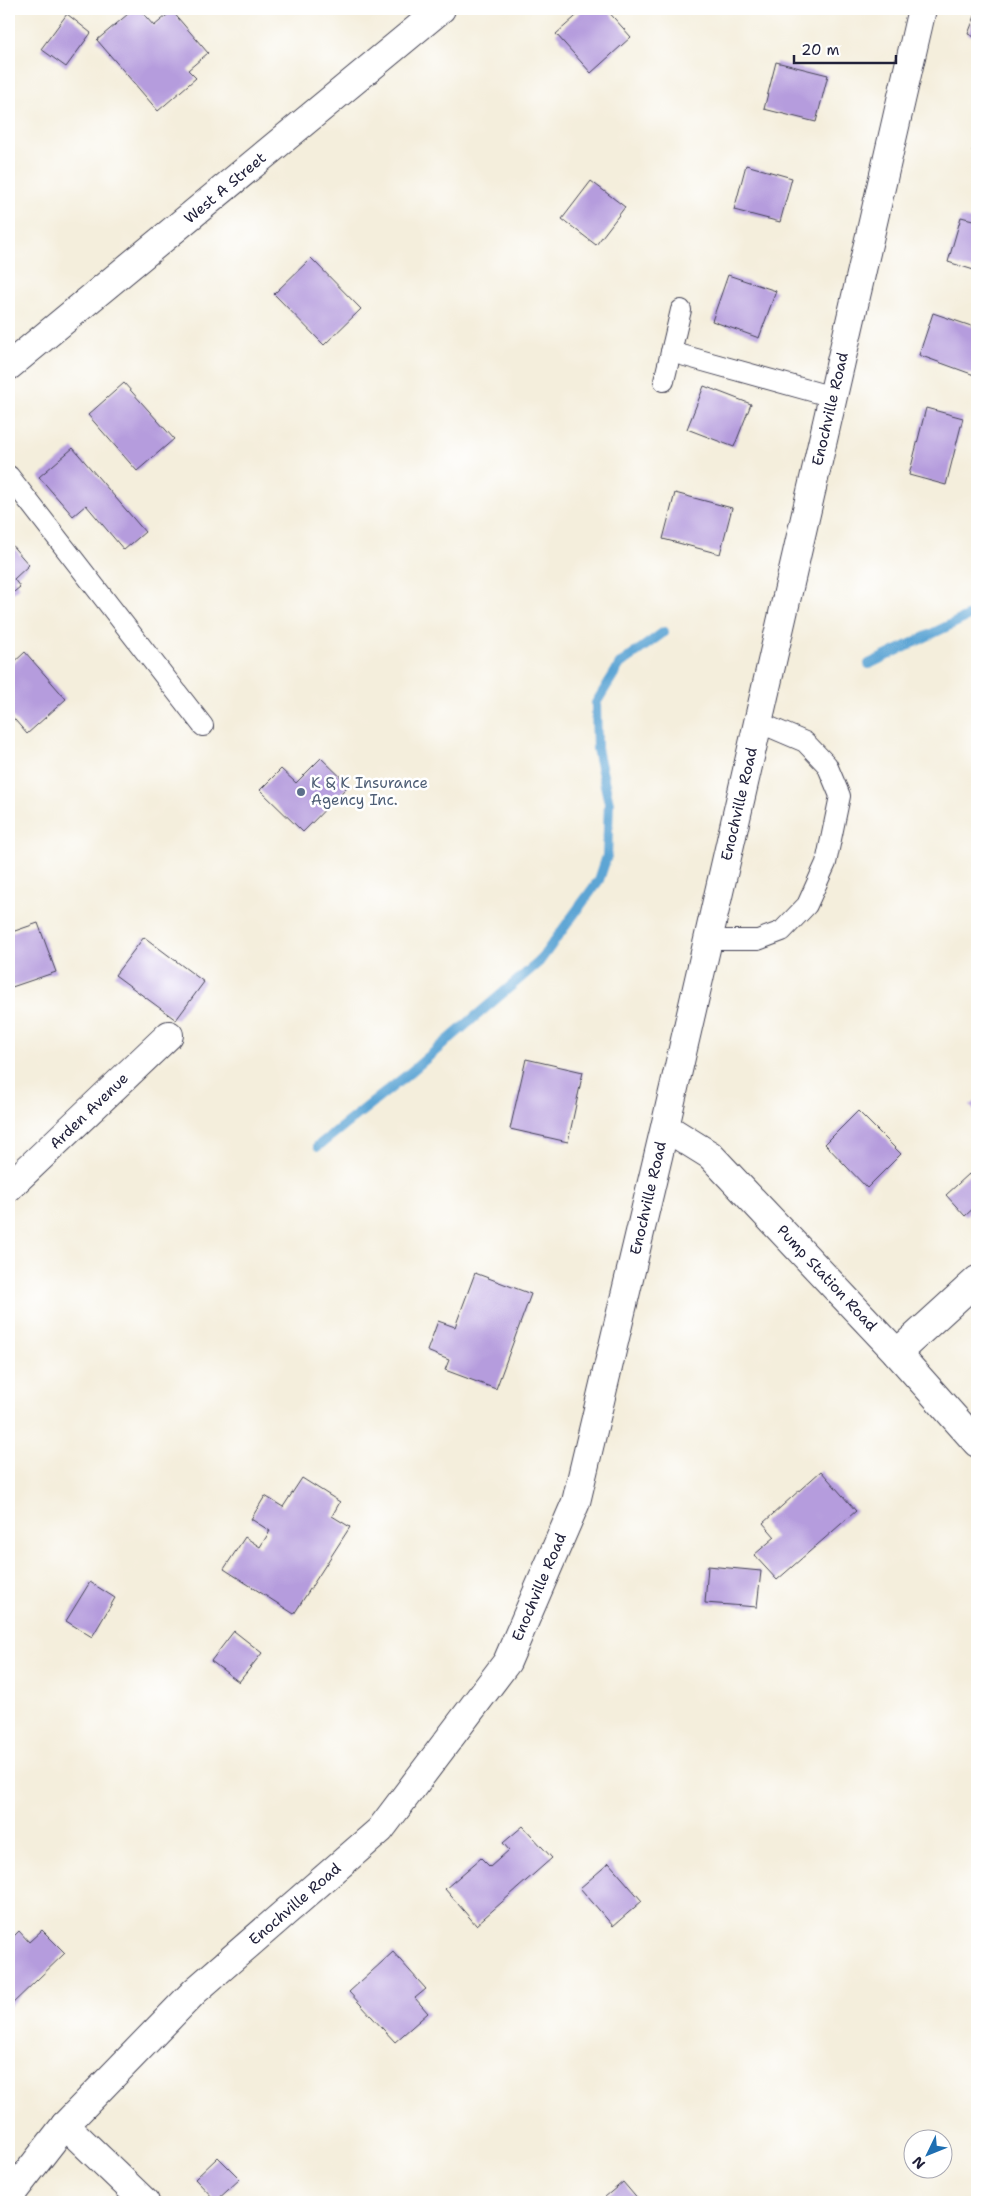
<svg xmlns="http://www.w3.org/2000/svg" width="986" height="2211" font-family="'Shantell Sans',sans-serif">
<style>
.lines{fill:none;stroke-linecap:round;stroke-linejoin:round}
.stream{stroke:#5da5d4;stroke-width:10}
.building{fill:#b59cdd}
.lane-casing{stroke:#424153;stroke-width:22}
.street-casing{stroke:#424153;stroke-width:30}
.secondary-casing{stroke:#424153;stroke-width:30}
.lane{stroke:#fff;stroke-width:20}
.street{stroke:#fff;stroke-width:28}
.secondary{stroke:#fff;stroke-width:28}
.service-dot{fill:#5c6f8a;stroke:#fff;stroke-width:2}
.labels{text-anchor:middle;dominant-baseline:central;stroke-width:5;stroke-linejoin:round;paint-order:stroke}
.street-label{font-size:15px;fill:#22223b;stroke:#fff}
.service-label{font-size:15px;fill:#4e5e75;stroke:#fff;text-anchor:start}
</style>
<rect width="100%" height="100%" fill="#fff"/>
<filter id="ink" filterUnits="userSpaceOnUse"><feTurbulence type="fractalNoise" baseFrequency=".02" numOctaves="2"/><feDisplacementMap in="SourceGraphic" scale="10" xChannelSelector="R" yChannelSelector="G"/><feConvolveMatrix kernelMatrix="1 2 1 2 8 2 1 2 1" color-interpolation-filters="sRGB"/></filter>
<filter id="wash" filterUnits="userSpaceOnUse"><feTurbulence type="fractalNoise" baseFrequency=".0096" numOctaves="4" result="noise"/><feDisplacementMap in="SourceGraphic" scale="20" xChannelSelector="R" yChannelSelector="G"/><feGaussianBlur stdDeviation="1.12" result="paint"/><feColorMatrix in="noise" values="0 0 0 0 0 0 0 0 0 0 0 0 0 0 0 0 0 1.4 0 .05"/><feComposite in="paint" operator="in"/></filter>
<g filter="url(#wash)">
<rect width="100%" height="100%" fill="#f4eedc"/>
<g class="lines">
<g class="stream">
<path d="M869 664 977 612"/>
<path d="M318 1146 406 1076 539 962 599 880 607 856 609 803 597 749 596 703 620 664 664 632"/>
</g>
</g>
<g id="blocks">
<g class="building">
<path d="M134 9H139L154 26 172 11 208 53 188 70 196 78 158 111 97 40Z"/>
<path d="M584 9H606L631 37 591 73 556 34Z"/>
<path d="M977 11V38L968 34Z"/>
<path d="M67 14 91 33 66 67 41 49Z"/>
<path d="M776 62 828 75 816 122 764 109Z"/>
<path d="M977 136V153L972 151Z"/>
<path d="M746 165 792 178 780 222 734 210Z"/>
<path d="M591 181 625 207 596 245 562 219Z"/>
<path d="M961 217 977 221V271L948 262Z"/>
<path d="M311 258 361 309 324 345 274 294Z"/>
<path d="M728 275 776 291 759 338 712 321Z"/>
<path d="M933 313 977 328V376L919 355Z"/>
<path d="M124 383 174 439 137 471 88 415Z"/>
<path d="M704 386 751 404 734 447 687 429Z"/>
<path d="M926 408 963 418 946 485 909 475Z"/>
<path d="M73 448 145 532 124 550 86 505 73 516 39 477Z"/>
<path d="M675 493 732 508 720 554 663 539Z"/>
<path d="M9 542 29 565 14 579 20 587 9 596Z"/>
<path d="M25 652 66 699 27 734 9 713V667Z"/>
<path d="M321 758 349 785 303 832 260 790 281 769 296 783Z"/>
<path d="M38 923 56 972 9 988V933Z"/>
<path d="M144 937 204 982 176 1020 115 975Z"/>
<path d="M526 1059 583 1072 568 1142 510 1129Z"/>
<path d="M977 1100V1114L970 1106Z"/>
<path d="M858 1111 901 1154 867 1188 825 1144Z"/>
<path d="M969 1174 977 1183V1205L965 1216 946 1195Z"/>
<path d="M475 1273 531 1294 496 1389 445 1370 449 1360 427 1351 438 1321 455 1327Z"/>
<path d="M821 1471 856 1511 777 1580 754 1555 775 1537 763 1523Z"/>
<path d="M302 1478 340 1502 332 1516 350 1527 294 1614 224 1569 245 1537 260 1547 270 1531 251 1519 265 1496 283 1507Z"/>
<path d="M708 1566 761 1571 757 1607 705 1603Z"/>
<path d="M90 1582 115 1598 92 1637 66 1621Z"/>
<path d="M234 1631 262 1653 239 1682 211 1661Z"/>
<path d="M523 1826 552 1858 476 1925 445 1889 481 1858 490 1867 509 1850 503 1843Z"/>
<path d="M609 1863 642 1901 613 1926 580 1888Z"/>
<path d="M42 1930 65 1953 9 2007V1941L19 1931 29 1942Z"/>
<path d="M393 1952 426 1989 415 1998 428 2013 395 2042 349 1992Z"/>
<path d="M218 2157 240 2179 216 2201 195 2179Z"/>
<path d="M623 2182 640 2202H599Z"/>
</g>
</g>
</g>
<g filter="url(#ink)">
<use href="#blocks" fill-opacity="0" stroke="#424153" stroke-width="1"/>
<g class="lines">
<defs>
<g id="lane">
<path d="M681 310 671 352 833 397"/>
<path d="M664 381 671 352"/>
<path d="M9 476 203 726"/>
<path d="M708 940H758L782 931 807 905 826 863 840 796 827 765 805 742 758 722"/>
</g>
<g id="street">
<path d="M665 1127 710 1155 897 1353 977 1443"/>
<path d="M9 1187 169 1035"/>
<path d="M897 1353 977 1280"/>
<path d="M65 2125 145 2202"/>
<path d="M9 2197 65 2125 195 1991 380 1830 507 1662 576 1502 665 1127 922 9"/>
</g>
<path id="secondary" d="M9 366 441 9"/>
</defs>
<use href="#lane" class="lane-casing"/>
<use href="#street" class="street-casing"/>
<use href="#secondary" class="secondary-casing"/>
<use href="#lane" class="lane"/>
<use href="#street" class="street"/>
<use href="#secondary" class="secondary"/>
</g>
</g>
<circle class="service-dot" cx="301" cy="792" r="5"/>
<g class="labels">
<g class="street-label">
<text transform="translate(225 188) rotate(-40)">West A Street</text>
<text transform="translate(830 409) rotate(-77)">Enochville Road</text>
<text transform="translate(739 804) rotate(-77)">Enochville Road</text>
<text transform="translate(89 1111) rotate(-44)">Arden Avenue</text>
<text transform="translate(648 1198) rotate(-77)">Enochville Road</text>
<text transform="translate(827 1278) rotate(47)">Pump Station Road</text>
<text transform="translate(539 1587) rotate(-67)">Enochville Road</text>
<text transform="translate(295 1904) rotate(-41)">Enochville Road</text>
</g>
<g class="service-label">
<text x="311" y="783">K &amp; K Insurance<tspan x="311" dy="17">Agency Inc.</tspan></text>
</g>
</g>
<rect width="986" height="2211" fill="none" stroke="#fff" stroke-width="30"/>
<g transform="translate(928 2154) rotate(227)"><circle r="24" fill="#ffffff" stroke="#a7a7b1"/>
<path d="M0-4L9 19L0 12L-9 19Z" fill="#1f6fb2"/>
<text y="-8" font-size="14" font-weight="bold" text-anchor="middle" fill="#22223b">N</text>
</g>
<path d="M794 55v8h102v-8" fill="none" stroke="#22223b" stroke-width="2.5"/>
<text x="801" y="55" font-size="15" fill="#22223b" stroke="#ffffff" stroke-width="4" paint-order="stroke">20 m</text>
</svg>
